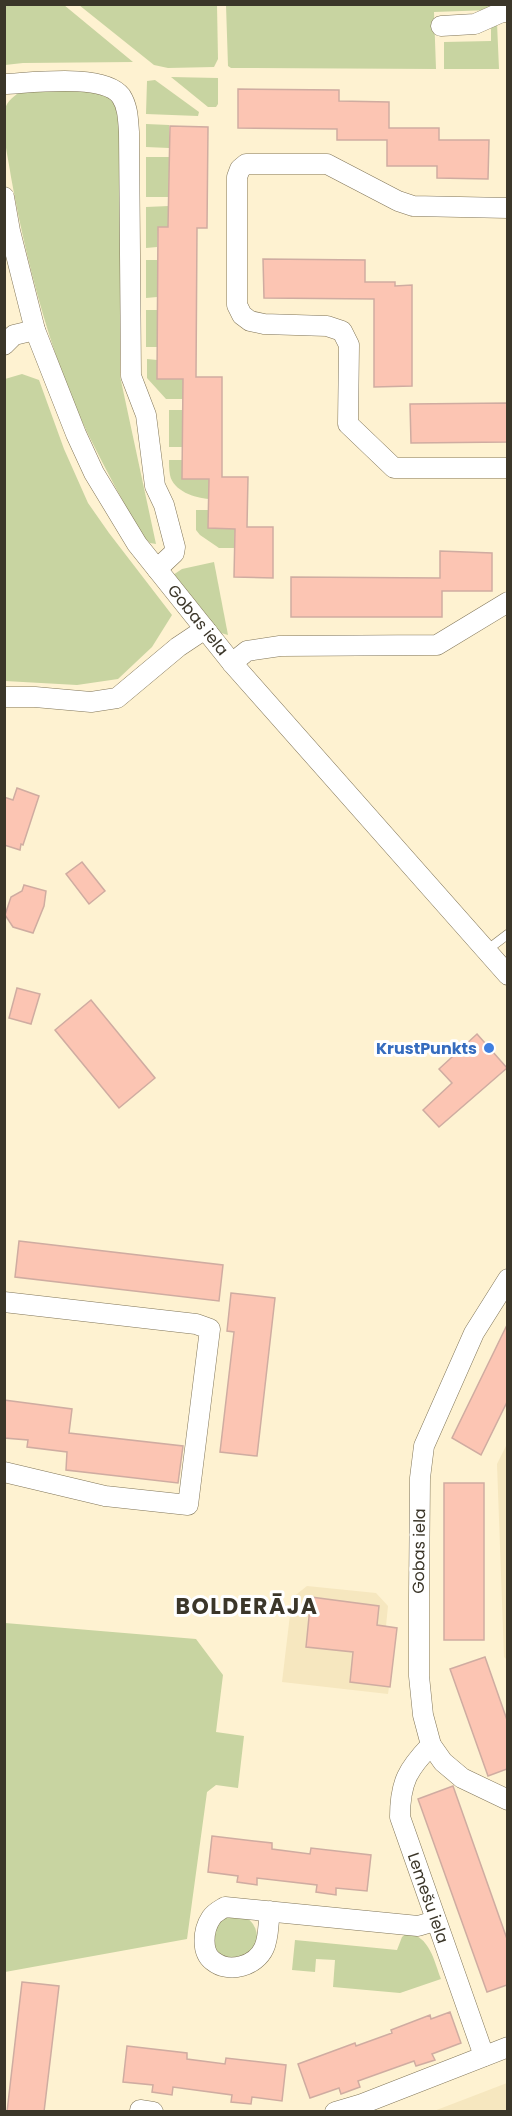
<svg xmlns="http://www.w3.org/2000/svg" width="512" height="2116" font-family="Poppins,sans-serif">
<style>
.built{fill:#f6e7bf}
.green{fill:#c8d4a1}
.building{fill:#fcc5b3;stroke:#cfaca1;stroke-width:1.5}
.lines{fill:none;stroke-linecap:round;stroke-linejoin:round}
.service-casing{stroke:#807558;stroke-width:10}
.minor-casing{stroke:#807558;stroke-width:21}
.service{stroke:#fff;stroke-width:9}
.minor{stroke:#fff;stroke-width:20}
.shop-dot{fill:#3f7fe0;stroke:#fff;stroke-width:2}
.labels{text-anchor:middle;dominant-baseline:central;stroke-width:6;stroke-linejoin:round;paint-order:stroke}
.street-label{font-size:16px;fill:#3b3629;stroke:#fff}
.shop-label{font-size:16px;font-weight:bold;fill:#366cbe;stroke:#fff;text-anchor:end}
.district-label{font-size:22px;font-weight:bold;letter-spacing:1.5px;fill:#3b3629;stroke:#fff}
</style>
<rect width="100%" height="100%" fill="#fef2d1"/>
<g class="built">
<path d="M507 1444 508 1660H507L504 1657 497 1464Z"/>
<path d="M307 1586 376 1593 388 1606 386 1626 397 1628 388 1694 282 1682 292 1598Z"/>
<path d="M507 2083V2111H434Z"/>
</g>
<g class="green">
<path d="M6 5H64L133 62 23 63 5 65 4 7Z"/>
<path d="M79 5H217L218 59 214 67 168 68 154 65Z"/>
<path d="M226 5H499L490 10 434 12 436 69 231 68 228 66Z"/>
<path d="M497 23 499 69H444V42L491 41V24Z"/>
<path d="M171 77 218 78V104L216 107H208Z"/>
<path d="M155 80 199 112 198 116 146 114 147 81Z"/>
<path d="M22 90C45 90 92 84 110 98 117 104 119 115 120 123V376L156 544 150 543 141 534C119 494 97 454 78 413 47 341 25 255 11 177 8 155 1 132 5 110 6 101 16 95 22 90Z"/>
<path d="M146 124 169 125V148L146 147Z"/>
<rect x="146" y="157" width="23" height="40"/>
<path d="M169 206 168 227 158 228 157 247 146 248V207Z"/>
<path d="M146 260H157V297L146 298Z"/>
<rect x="146" y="310" width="11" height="37"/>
<path d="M147 359 157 360V379H183V399H166L147 378Z"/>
<path d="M22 374 39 380 64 449 88 503 109 533 172 615 152 647 118 679 77 685 5 681V379Z"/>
<path d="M169 410H183L182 447H169Z"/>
<path d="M169 460H182L209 479V499C195 498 173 491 170 475 169 470 169 464 169 460Z"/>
<path d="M196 510H208L209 528 235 529 234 548H219L200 535 196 530Z"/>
<path d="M214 562 228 635 221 633 173 575 182 569Z"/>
<path d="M5 1623 196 1639 223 1675 216 1732 244 1736 238 1788 216 1785 207 1792 187 1939 5 1972Z"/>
<circle cx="234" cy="1937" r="23"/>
<path d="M407 1933C430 1936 434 1961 441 1979L400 1993 333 1987 335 1960 316 1959 315 1972 292 1970 295 1940 397 1950 402 1937Z"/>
</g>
<g class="building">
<path d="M238 89 339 90V101L389 102V128H439V140H489L488 179 437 178V166H387V140H337V129L238 128Z"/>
<path d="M170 126 208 127 207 228H197L196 377H222V477H248L247 527H273V578L234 577 235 529 208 528 209 479H182L183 379H157L158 227H168Z"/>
<path d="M263 259 365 260V282H395V286L412 285V386L374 387V299L264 298Z"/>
<path d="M507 403V442L411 443 410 404Z"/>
<path d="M440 551 492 553V591H442V617H291V577L440 578Z"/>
<path d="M17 788 39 796 23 845 21 844 20 850 4 845V797L13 800Z"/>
<path d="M82 862 105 891 89 904 66 874Z"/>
<path d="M24 885 46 891 44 906 33 933 13 927 5 915 11 897 22 891Z"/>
<path d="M17 988 40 994 31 1024 9 1018Z"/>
<path d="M91 1000 155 1078 119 1108 55 1030Z"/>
<path d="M477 1034 507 1068 439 1127 423 1110 452 1083 439 1069Z"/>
<path d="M19 1241 223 1265 219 1301 15 1277Z"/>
<path d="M231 1293 275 1298 257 1456 220 1452 234 1332 227 1331Z"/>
<path d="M507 1325V1402L481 1455 452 1438Z"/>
<path d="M4 1400 72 1409 69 1433 183 1446 178 1483 66 1470 67 1452 27 1447 28 1440 4 1438Z"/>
<rect x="444" y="1483" width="40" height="157"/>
<path d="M311 1597 379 1606 377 1625 397 1628 390 1687 350 1682 353 1652 306 1647Z"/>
<path d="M485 1657 507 1720V1769L488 1776 450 1669Z"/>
<path d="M453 1786 507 1939V1985L487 1992 418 1799Z"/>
<path d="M212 1836 272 1843V1849L310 1854 311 1848 371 1855 367 1891 336 1888V1895L316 1892 317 1885 257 1878V1885L237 1882 238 1876 208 1872Z"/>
<path d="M22 1982 59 1986 44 2112H7Z"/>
<path d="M450 2012 461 2043 432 2054 435 2060 416 2066 414 2061 358 2081 360 2087 341 2094 339 2088 310 2098 298 2064 355 2043 356 2046 392 2033 391 2030 430 2015 431 2019Z"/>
<path d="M127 2046 187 2053V2059L225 2064 226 2058 286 2065 282 2101 252 2097 251 2104 231 2102 232 2095 173 2087 172 2095 152 2092 153 2085 123 2082Z"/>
</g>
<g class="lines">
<defs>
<path id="service" d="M487 950 508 934"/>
<g id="minor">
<path d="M441 26 475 24 502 12H508"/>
<path d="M4 84C31 83 104 73 121 96 128 107 128 119 129 132L131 376 146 415 155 486 164 505 175 547 174 553 157 569"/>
<path d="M4 197 10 231 35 330 76 434 94 473 137 544 232 663 508 975"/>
<path d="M508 208 413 206 398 201 327 164H246L240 169 237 177V305L242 315 250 321 264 324 327 326 342 331 349 345 348 424 394 468H508"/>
<path d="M4 345 14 335 35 330"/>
<path d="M232 663 247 651 280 646 437 645 508 602"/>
<path d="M4 697H35L91 702 117 698 178 647 205 629"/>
<path d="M508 1279 474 1333 424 1446 420 1478 419 1598V1676L423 1715 431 1745 443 1762 462 1778 508 1800"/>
<path d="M4 1302 196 1324 210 1329 188 1505 105 1496 4 1472"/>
<path d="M431 1745C408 1769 400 1782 400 1817L484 2056"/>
<path d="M270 1911C268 1923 269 1938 264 1948 256 1966 229 1974 213 1961 201 1952 203 1930 211 1918 214 1913 220 1910 225 1907L418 1926 435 1921"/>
<path d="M140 2112V2110L153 2112"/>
<path d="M335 2112 362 2104 508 2047"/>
</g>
</defs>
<use href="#service" class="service-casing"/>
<use href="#minor" class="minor-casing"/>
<use href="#service" class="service"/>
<use href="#minor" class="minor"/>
</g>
<circle class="shop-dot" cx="489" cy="1048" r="6"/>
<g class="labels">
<g class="street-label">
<text transform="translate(198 620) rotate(51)">Gobas iela</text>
<text transform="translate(419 1551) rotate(-89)">Gobas iela</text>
<text transform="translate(428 1898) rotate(71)">Lemešu iela</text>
</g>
<g class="shop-label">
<text x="477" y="1048">KrustPunkts</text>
</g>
<g class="district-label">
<text x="247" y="1606">BOLDERĀJA</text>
</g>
</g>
<rect width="512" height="2116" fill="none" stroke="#3b3629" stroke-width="12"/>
</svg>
